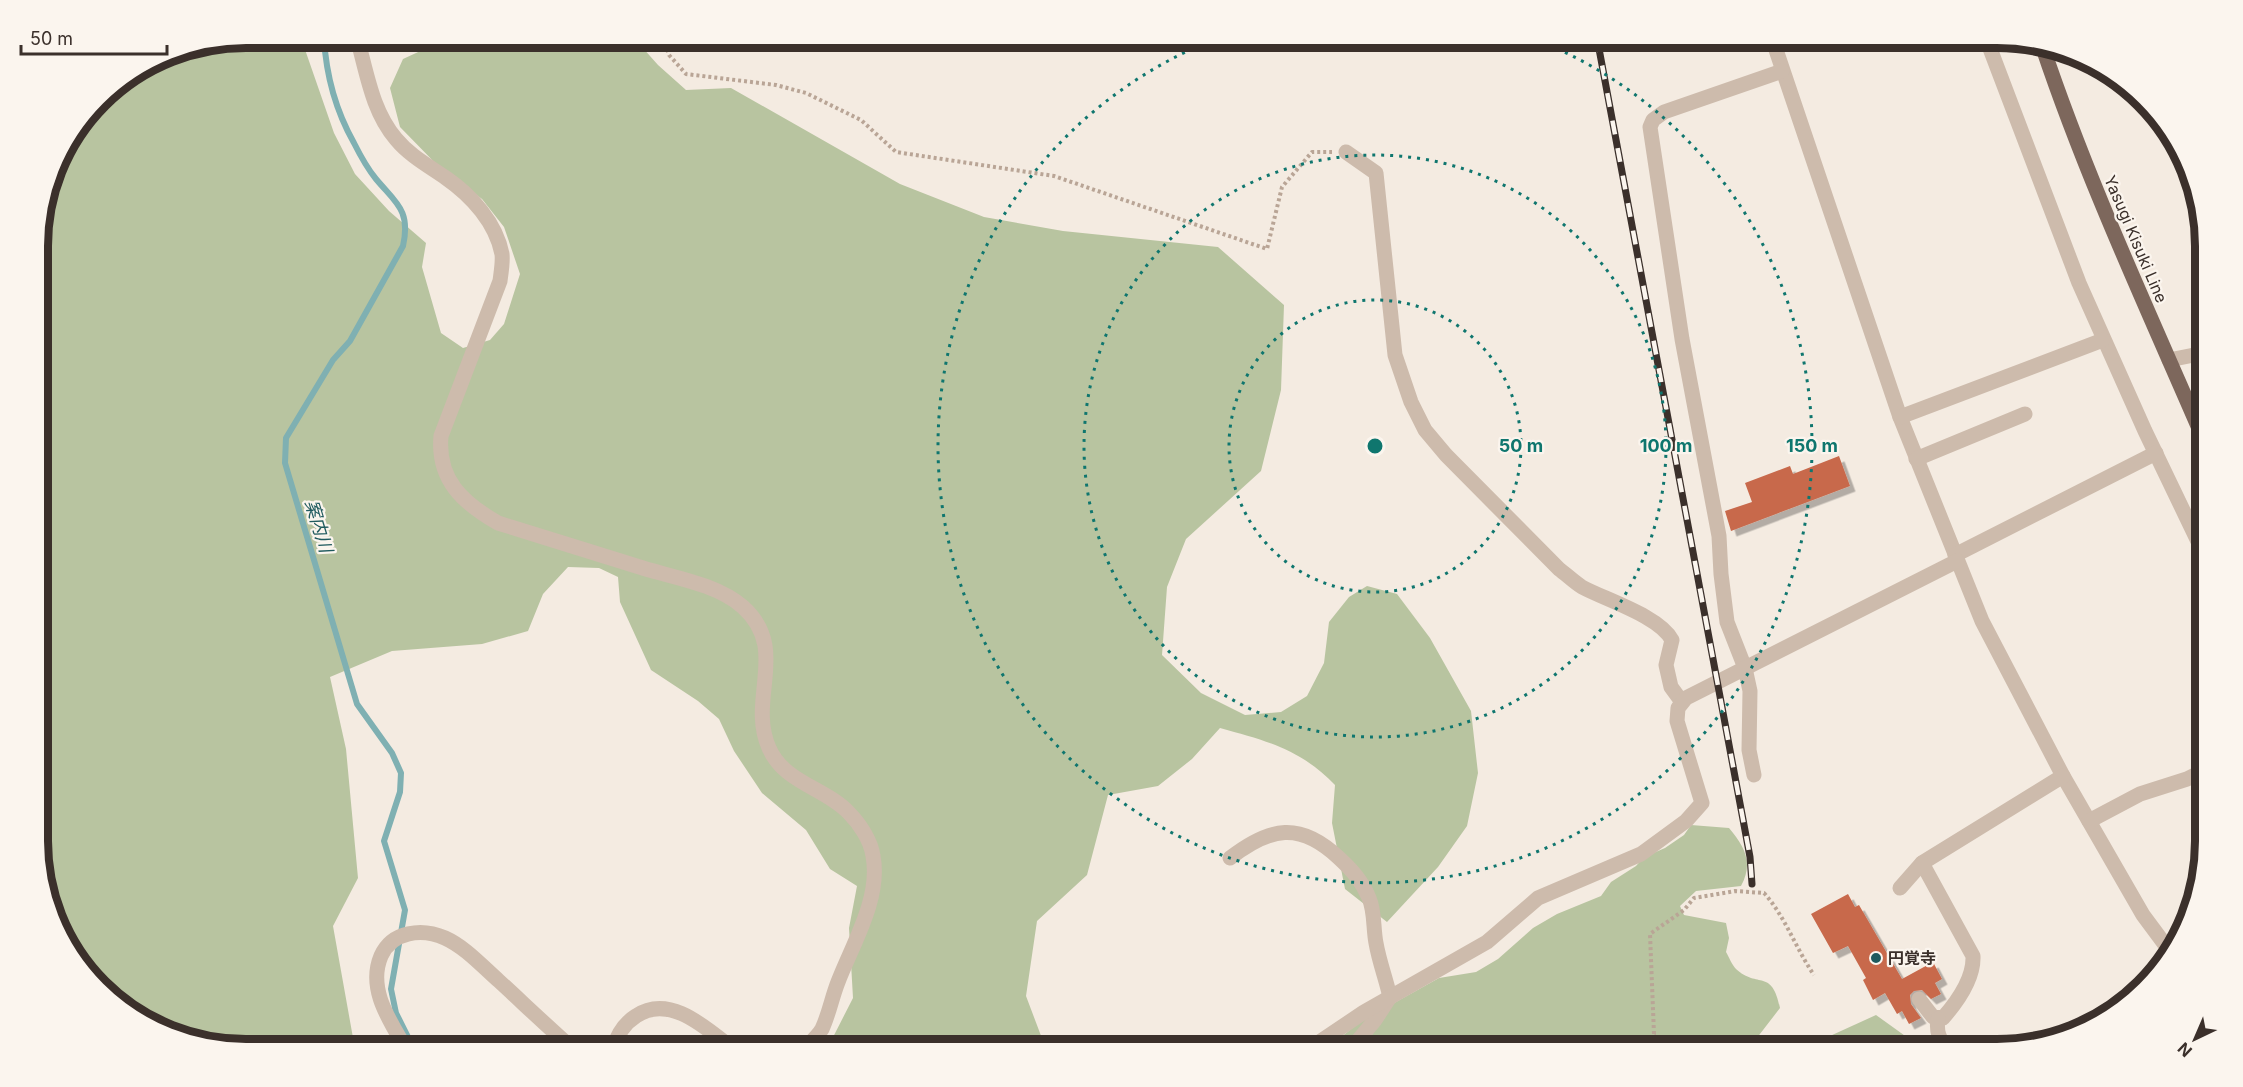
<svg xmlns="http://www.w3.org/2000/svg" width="2243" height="1087" font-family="Inter,'Noto Sans JP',sans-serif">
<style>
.green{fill:#b8c4a0}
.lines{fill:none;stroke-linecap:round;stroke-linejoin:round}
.stream{stroke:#7fb0b2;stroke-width:6}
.building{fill:#c8694b;filter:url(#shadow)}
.path{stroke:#b9a596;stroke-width:4;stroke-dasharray:3 3;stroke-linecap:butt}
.minor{stroke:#cdbbac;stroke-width:15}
.major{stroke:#7d675c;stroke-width:15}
.rail-casing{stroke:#3b302b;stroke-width:7}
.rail{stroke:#fbf5ee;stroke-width:4.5;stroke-dasharray:14;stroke-linecap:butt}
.ring{fill:none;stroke:#0f766e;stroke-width:3;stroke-dasharray:3 6}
.poi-dot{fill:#1f5a5e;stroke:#fbf5ee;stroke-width:2}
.labels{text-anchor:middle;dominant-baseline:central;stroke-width:4.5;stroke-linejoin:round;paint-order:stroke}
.street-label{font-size:16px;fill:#3b302b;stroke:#fbf5ee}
.poi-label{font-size:16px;font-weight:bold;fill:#3b302b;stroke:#fbf5ee;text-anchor:start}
.water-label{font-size:18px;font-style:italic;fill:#1f5a5e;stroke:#fbf5ee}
.rim{fill:none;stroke:#3b302b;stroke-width:8}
.centre{fill:#0f766e;stroke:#fbf5ee;stroke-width:3}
.ring-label{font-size:18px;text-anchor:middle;font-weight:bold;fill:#0f766e;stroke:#fbf5ee;stroke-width:4.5;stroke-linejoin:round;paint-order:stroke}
</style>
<defs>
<filter id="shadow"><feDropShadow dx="5.5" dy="5.5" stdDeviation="0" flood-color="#0004"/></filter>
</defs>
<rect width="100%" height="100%" fill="#f4ebe1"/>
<g class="green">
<path d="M246 38H301L334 133 355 174 389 211 426 243 422 267 441 333 463 348 490 340 504 324 520 274 504 227 482 199 441 169 400 127 390 88 403 59 429 47 458 50 481 46 489 38H634L658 65 686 90 731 88 900 184 984 217 1063 231 1218 247 1284 305 1281 390 1261 471 1186 539 1167 587 1162 655 1201 693 1245 715 1281 712 1307 696 1324 663 1329 622 1349 597 1367 586 1397 594 1430 638 1471 711 1478 773 1467 826 1438 867 1387 922 1345 889 1332 823 1335 785C1300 749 1267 741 1220 728L1192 759 1158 786 1108 795 1087 875 1037 921 1026 996 1046 1049H827L853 998 849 928 857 886 830 869 806 830 762 793 734 751 719 719 698 701 651 670 620 602 618 577 599 568 568 567 543 594 528 631 482 644 392 651 330 677 346 749 358 878 333 926 355 1049H246L154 1028 80 968 39 868 38 232 59 154 108 90 167 53Z"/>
<path d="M1691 825 1729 828C1744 846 1754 862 1741 886L1696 891 1680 906 1684 915 1726 923 1729 938 1726 952C1729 957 1732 965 1736 969 1758 989 1772 968 1780 1008L1753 1043 1754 1049H1326L1360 1022 1439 978 1476 972 1498 959 1533 928 1557 914 1601 896 1611 882 1636 866 1644 857 1665 848 1684 835Z"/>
<path d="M1876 1015 1908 1038 1906 1049H1824L1830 1036Z"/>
</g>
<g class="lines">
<path class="stream" d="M324 38C326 74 336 111 354 143 360 155 367 168 376 179 396 203 411 210 403 246L350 341 333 360 286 438 285 463 357 704 392 753 401 773 400 792 384 841 405 910 391 989 396 1013 414 1049"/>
</g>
<g class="building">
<path d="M1839 456 1850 486 1731 531 1725 511 1752 502 1745 483 1790 466 1793 474Z"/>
<path d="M1848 894 1855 907 1859 905 1902 979 1933 962 1942 979 1935 983 1941 994 1931 999 1922 990 1914 991 1910 995 1911 1004 1921 1018 1909 1024 1902 1011 1897 1014 1885 993 1873 1000 1863 980 1866 978 1848 946 1833 953 1811 914Z"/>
</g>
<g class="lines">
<g class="path">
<path d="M663 38 669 55 686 74 776 85 806 93 861 120 896 152 1054 176 1267 249 1282 187 1312 152H1332"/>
<path d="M1644 1049 1654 1034 1650 934 1684 910 1694 898 1735 891 1764 893C1785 916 1796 949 1814 975"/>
</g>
<g class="minor">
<path d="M357 38C367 73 372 111 396 139 410 156 429 166 446 178 472 196 496 223 502 254 503 262 501 273 500 281L441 436C437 480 463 503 498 523 547 538 597 554 646 569 677 578 718 585 743 607 790 649 747 699 769 748 784 783 826 788 849 813 860 824 871 841 873 856 881 898 853 943 838 982 832 997 829 1014 822 1029 818 1036 810 1043 804 1049"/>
<path d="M1772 38 1900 417 1982 621 2063 776 2143 915 2169 950"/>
<path d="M1986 38 2079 283 2145 431 2205 556"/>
<path d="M1346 152 1376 173 1395 355 1411 402 1425 430 1446 455 1559 569C1567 575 1574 582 1582 587 1606 600 1659 616 1672 640L1666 665 1671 687 1682 702"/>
<path d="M2169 360 2204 353"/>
<path d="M1900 417 2103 340"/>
<path d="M1916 459 2025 414"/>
<path d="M1955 555 2156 453"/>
<path d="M1754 775 1749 750 1750 691 1745 668 1727 622 1721 574 1719 536 1682 339 1650 127 1653 120 1664 112 1782 71"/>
<path d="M2089 821 2140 794 2187 779 2205 770"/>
<path d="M1230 858C1270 827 1300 821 1339 858 1352 870 1362 881 1369 898 1375 912 1373 928 1376 943 1379 961 1386 979 1390 997L1375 1020 1351 1049"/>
<path d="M1900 888 1922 863 2063 776"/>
<path d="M1919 999 1933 1017 1943 1018C1957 1002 1974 978 1973 956L1922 863"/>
<path d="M1938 1019C1936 1032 1939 1039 1948 1049"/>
<path d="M406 1049C390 1021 367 989 381 956 392 931 422 928 445 938 465 947 482 966 499 981 524 1004 548 1027 573 1049"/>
<path d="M613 1049C617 1035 623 1024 636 1016 670 993 707 1029 733 1049"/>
<path d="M1309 1049 1364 1012 1487 942 1538 898 1641 854 1686 821 1702 803 1677 721 1678 708 1686 698 1957 561"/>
</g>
<path class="major" d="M2043 48C2088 182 2148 310 2204 440"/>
<defs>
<path id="rail" d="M1597 38 1750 857 1752 884"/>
</defs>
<use href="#rail" class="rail-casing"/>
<use href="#rail" class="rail"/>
</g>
<g class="ring">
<circle cx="1375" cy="446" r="146"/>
<circle cx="1375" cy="446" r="291"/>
<path d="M1532 38A437 437 0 1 1 1218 38"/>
</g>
<circle class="poi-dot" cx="1876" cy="958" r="6"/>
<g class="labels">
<g class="street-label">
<text transform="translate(2136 239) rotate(67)">Yasugi Kisuki Line</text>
</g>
<g class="poi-label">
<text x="1888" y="958">円覚寺</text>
</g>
<g class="water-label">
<text transform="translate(319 526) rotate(73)">案内川</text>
</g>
</g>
<path d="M0 0H2243V1087H0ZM246 48H1997A198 198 0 0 1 2195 246V841A198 198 0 0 1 1997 1039H246A198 198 0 0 1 48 841V246A198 198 0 0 1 246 48Z" fill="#fbf5ee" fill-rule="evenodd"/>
<path class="rim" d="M246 48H1997A198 198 0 0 1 2195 246V841A198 198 0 0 1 1997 1039H246A198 198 0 0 1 48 841V246A198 198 0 0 1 246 48Z"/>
<circle cx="1375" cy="446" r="9" class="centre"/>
<g class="ring-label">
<text x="1521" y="452">50 m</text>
<text x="1666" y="452">100 m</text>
<text x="1812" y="452">150 m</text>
</g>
<g transform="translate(2195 1039) rotate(224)" stroke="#fbf5ee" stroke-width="4.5" paint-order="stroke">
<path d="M0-4.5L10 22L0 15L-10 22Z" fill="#3b302b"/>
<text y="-9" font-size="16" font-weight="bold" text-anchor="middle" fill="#3b302b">N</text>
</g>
<path d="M21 45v9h146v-9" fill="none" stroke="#3b302b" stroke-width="3"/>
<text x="30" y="45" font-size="18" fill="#3b302b" stroke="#fbf5ee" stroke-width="4.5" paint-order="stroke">50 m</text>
</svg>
